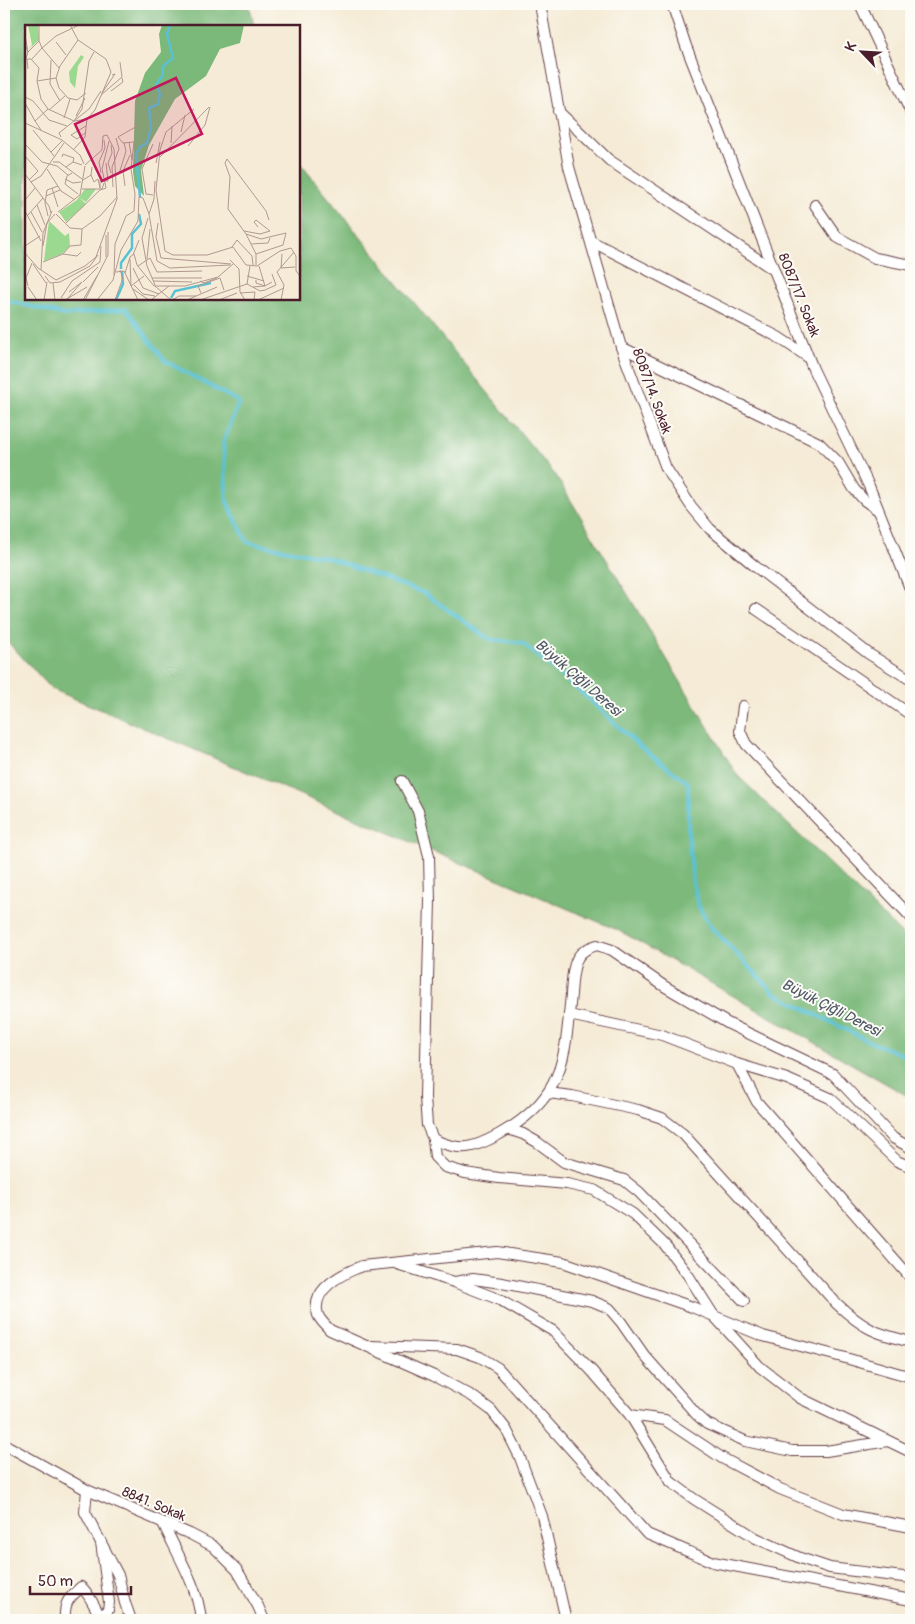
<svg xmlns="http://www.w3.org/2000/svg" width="915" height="1624" font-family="Pangolin,sans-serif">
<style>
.forest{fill:#7bb97a;stroke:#626c52}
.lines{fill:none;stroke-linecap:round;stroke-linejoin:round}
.stream{stroke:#59c1d5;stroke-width:4}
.street-casing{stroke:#643e45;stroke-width:12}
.street{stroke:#fff;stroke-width:10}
.labels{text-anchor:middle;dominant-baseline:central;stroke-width:4;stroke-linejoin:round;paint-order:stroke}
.street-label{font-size:14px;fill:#4a1f2b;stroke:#fdfcf7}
.water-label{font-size:15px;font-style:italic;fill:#4f5866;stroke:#fdfcf7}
.inset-river{fill:none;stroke:#59c1d5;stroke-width:2.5}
.inset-road{fill:none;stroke:#b19992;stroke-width:1}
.view{fill:#c2185b;fill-opacity:0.15;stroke:#c2185b;stroke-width:2.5}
.inset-edge{fill:none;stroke:#4a1f2b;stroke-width:2.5}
</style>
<rect width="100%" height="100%" fill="#fdfcf7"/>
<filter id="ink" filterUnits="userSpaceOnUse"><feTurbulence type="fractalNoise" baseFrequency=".02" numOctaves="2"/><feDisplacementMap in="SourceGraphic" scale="10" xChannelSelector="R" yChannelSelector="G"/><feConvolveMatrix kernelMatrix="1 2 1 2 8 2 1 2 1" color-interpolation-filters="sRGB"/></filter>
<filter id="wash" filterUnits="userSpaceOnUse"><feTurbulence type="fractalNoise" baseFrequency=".0096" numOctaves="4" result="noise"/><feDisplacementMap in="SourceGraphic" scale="20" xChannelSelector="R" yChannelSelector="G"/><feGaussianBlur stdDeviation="1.12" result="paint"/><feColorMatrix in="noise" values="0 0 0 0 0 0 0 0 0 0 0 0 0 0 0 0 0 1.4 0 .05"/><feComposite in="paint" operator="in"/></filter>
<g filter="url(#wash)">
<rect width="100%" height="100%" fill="#f5ebd6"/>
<path class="forest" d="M4 4H249L254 26H26V299H299V162L556 476 737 775 911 943V1098L620 931 52 689 4 638Z"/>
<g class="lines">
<path class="stream" d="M4 302H14L64 315 126 309 165 361 239 402 223 443 227 502 247 542 329 558 424 593 489 639 522 643 590 700 639 746 688 783V832L693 883 699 907 710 926 774 993 868 1041 911 1058"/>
</g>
</g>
<g filter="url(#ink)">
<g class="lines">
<defs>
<g id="street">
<path d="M540 4 569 167 621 347 666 468 691 506 710 529 756 567 869 654 911 680"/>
<path d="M672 4 686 46 813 369 869 486 911 591"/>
<path d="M860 4 911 113"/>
<path d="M558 111 609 160 774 270"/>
<path d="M815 205 837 237 875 258 911 265"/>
<path d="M591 241 778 337 808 357"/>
<path d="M621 347 819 443 838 462 854 489 864 500 878 510"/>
<path d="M756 609 911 715"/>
<path d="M743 706 740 731 746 744 911 917"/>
<path d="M402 781 418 811 429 856 430 901 425 1097 427 1125 433 1139C460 1152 472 1149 498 1135 520 1123 541 1107 553 1084 567 1058 568 1023 571 994 572 983 572 967 578 957 582 951 590 947 597 945L612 950 664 986 729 1024 833 1074 893 1138 911 1148"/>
<path d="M569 1015 662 1035 737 1064 787 1079 830 1098 897 1161 911 1167"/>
<path d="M737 1064 757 1102 911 1278"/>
<path d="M548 1093 572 1096 638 1110 662 1118 683 1134 836 1303C864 1329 874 1333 911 1342"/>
<path d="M508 1129 523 1134 537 1142 564 1162 624 1180 639 1192 744 1301"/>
<path d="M433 1139 435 1157 445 1167 465 1173 499 1178 567 1184 594 1190 633 1214 665 1245 688 1275 714 1316 760 1367 800 1398 911 1452"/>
<path d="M397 1264 454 1282 498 1299 553 1331 591 1370 630 1415 671 1482 694 1499 756 1538 800 1558 830 1568 911 1578"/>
<path d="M455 1282 473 1279 502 1283 592 1301 609 1308 621 1322 644 1355 696 1414 707 1424 745 1441 792 1451H826L888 1441"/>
<path d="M370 1346 457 1349 480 1357 498 1368 647 1534 713 1562 911 1600"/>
<path d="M630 1415 665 1420 722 1458 780 1489 843 1514 911 1527"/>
<path d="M4 1444 87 1490 190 1534 213 1546 237 1570 258 1606 264 1620"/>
<path d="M87 1490 85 1512 118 1575 125 1603 131 1620"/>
<path d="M163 1523C177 1554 198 1586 201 1620"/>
<path d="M65 1620C64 1602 68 1599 81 1587 90 1594 93 1605 99 1614H104L108 1610 109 1602 101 1542"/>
<path d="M566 1620 542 1516 519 1455 506 1429 491 1410 472 1396 434 1376 330 1330C326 1326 320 1320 318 1315 310 1289 344 1273 362 1266L497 1252 563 1262 692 1307 763 1336 842 1357 911 1377"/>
</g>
</defs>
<use href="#street" class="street-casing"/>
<use href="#street" class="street"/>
</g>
</g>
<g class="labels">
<g class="street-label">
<text transform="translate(799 295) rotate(68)">8087/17. Sokak</text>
<text transform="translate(652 391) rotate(70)">8087/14. Sokak</text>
<text transform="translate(154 1504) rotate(23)">8841. Sokak</text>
</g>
<g class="water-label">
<text transform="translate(578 678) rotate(41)">Büyük Çiğli Deresi</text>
<text transform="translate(831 1008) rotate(27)">Büyük Çiğli Deresi</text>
</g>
</g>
<g transform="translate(25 25)">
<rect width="275" height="275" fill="#f5ebd6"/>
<path d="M3 0H13L14 15 4 24 7 20ZM56 30 59 32 53 41 50 63 45 57 44 47ZM60 164H71L61 177 55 173 61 179 41 197 34 187 52 175ZM24 196 40 211 44 208 45 221 37 229 19 236Z" fill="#9ad98f"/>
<path d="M137 0H219L215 18 195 24 181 51 150 74 124 120 116 145 119 171 110 161 108 147 110 76 120 48 136 27 134 9Z" fill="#7bb97a"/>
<path class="inset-river" d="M115 172 111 129 115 122 122 118 126 103 124 83 133 79 135 69 131 59 138 50V41L148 33 142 9 145 0M96 244V238L107 223V209L116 199 114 189M146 273 150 266 186 258M91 275 98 259 97 246"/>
<path class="inset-road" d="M14 0V16M45 0 53 15 81 34 86 47 70 85 62 94 60 112 48 125M0 10 3 27 14 16 17 23 31 11 54 0M53 15 35 41 31 53 34 63 43 73 52 75 61 68M31 17 41 30M0 19 3 27 0 37M7 34 17 23 34 43M26 35 25 59 35 76M3 44 2 34H6L14 43 12 56M86 66 98 57 97 53M77 68 90 49 87 50M76 70 97 52 95 37M0 72 8 76 24 95 42 101M0 78 10 96M23 84 49 96M169 84 141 107 135 125 131 165 140 226 148 230H182L208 222 221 240 232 241 255 226 266 223 271 231V246L275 251M24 85 40 71M51 91 60 73M39 93 45 74M62 94 49 96 57 84 64 36 69 27M0 98 37 115 55 130 59 139M8 105 29 131M16 105 10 96 23 84 16 74 12 56 31 53M156 107 160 90M60 108 52 114 46 110 61 101M36 112 34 108 64 84 76 66M104 117 107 135M146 118 147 101M0 119 17 137 32 141 43 150M128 119 117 144 121 169 128 170M86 120 87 128 83 138 86 148M163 121 180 100 185 82M26 127 37 116M0 131 13 146 4 155M37 132 38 129 43 131 49 133 48 137M135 132 184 82M28 137H34L57 154M131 138 135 117M41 142 48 137 57 140M22 144 36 166 50 175M47 148 42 151 40 159 53 169M76 148 74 137 80 123 79 115M0 149 24 181 26 188M94 149 101 126 99 118M66 150 69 157 73 154 75 163V155M40 154 48 158 56 157M58 155 66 150 67 142M80 156H83L81 138M6 157 16 151 39 118M100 161 98 146 105 130M88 162 87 142 94 124 91 113M27 163 33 182M57 164H77L79 158M21 171 35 165M129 174 130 156M0 175 10 163M12 180 20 200M0 186 16 216M6 187 17 207M33 187 55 170 60 141M31 189 45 203 57 204 75 191 92 172M124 189 129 174M2 191 18 173M23 191 20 178 22 165 33 161M123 193 117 213 122 241 130 260M41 198 75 165 81 163 77 144 84 116M133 198 131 212 136 233 206 239M219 206 235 209 245 206 231 195 229 197 233 202M221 209 236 214 261 208 258 220 231 229M81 210V232M226 219 243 218 245 213M0 221 15 211M18 221 22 198 30 189M207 222 212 215 227 231 228 240M0 228 13 243M38 229 45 221 56 220 57 204M257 229 256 243 270 242M108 230 114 215M105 234 106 261 119 251M122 234 125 204M205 235 214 244 215 267 220 275M18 237 38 229 52 231 56 227M8 239 21 258M231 240V229L221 209 203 184 205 152 200 138 202 134 241 186 244 195M113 241 125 233 132 247 177 246M13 243 31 255 60 241 71 232 92 174 89 124 82 110 78 111 77 125 60 140M108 243 118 263 134 269M16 245 18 208 27 186M91 247 99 246 113 275M100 248 105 232 109 229 112 240 129 261H160L193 252 208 239M89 250 90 219 101 191 109 186 110 169 106 144 109 117 98 118 93 112 114 100M20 251 25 258 35 257 65 241 73 230M222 251 239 256M127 253H177M231 255V258L240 261 234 241M128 256 167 257M175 256 179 258 192 253M58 257 73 242M28 258 30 275M222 259 235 266 240 265 251 260 247 249M109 260 118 269 130 271M3 261 1 253 7 238M130 261 146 275M3 262 12 275M228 262 240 261 247 257M108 264 124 275M176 268 173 261 195 253 199 265M215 268 230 267 229 275M36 273 47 256 75 237 76 221M43 273 57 257 44 267M19 275 22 257M40 275 62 262M58 275 72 251M60 275 83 230V207M72 275 88 255 96 225 113 196 114 172 118 173 124 189 132 236 145 243 205 240M90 275 98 253 95 245M126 275 144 261M147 275 154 271H171M162 275 192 262M175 275 222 259 225 241M194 275 212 268M233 275 259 263M256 275 259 260 252 247 269 227"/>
<path class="view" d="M151 53 177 109 77 156 50 99Z"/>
<rect width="275" height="275" class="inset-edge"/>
</g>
<rect width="915" height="1624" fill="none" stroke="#fdfcf7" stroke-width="20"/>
<g transform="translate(862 52) rotate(295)" stroke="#fdfcf7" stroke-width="4" paint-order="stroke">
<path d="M0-4L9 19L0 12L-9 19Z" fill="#4a1f2b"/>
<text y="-8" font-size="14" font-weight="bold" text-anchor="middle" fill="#4a1f2b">K</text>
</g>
<path d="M30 1586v8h101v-8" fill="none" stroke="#4a1f2b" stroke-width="2.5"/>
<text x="38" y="1586" font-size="15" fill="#4a1f2b" stroke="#fdfcf7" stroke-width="4" paint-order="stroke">50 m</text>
</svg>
